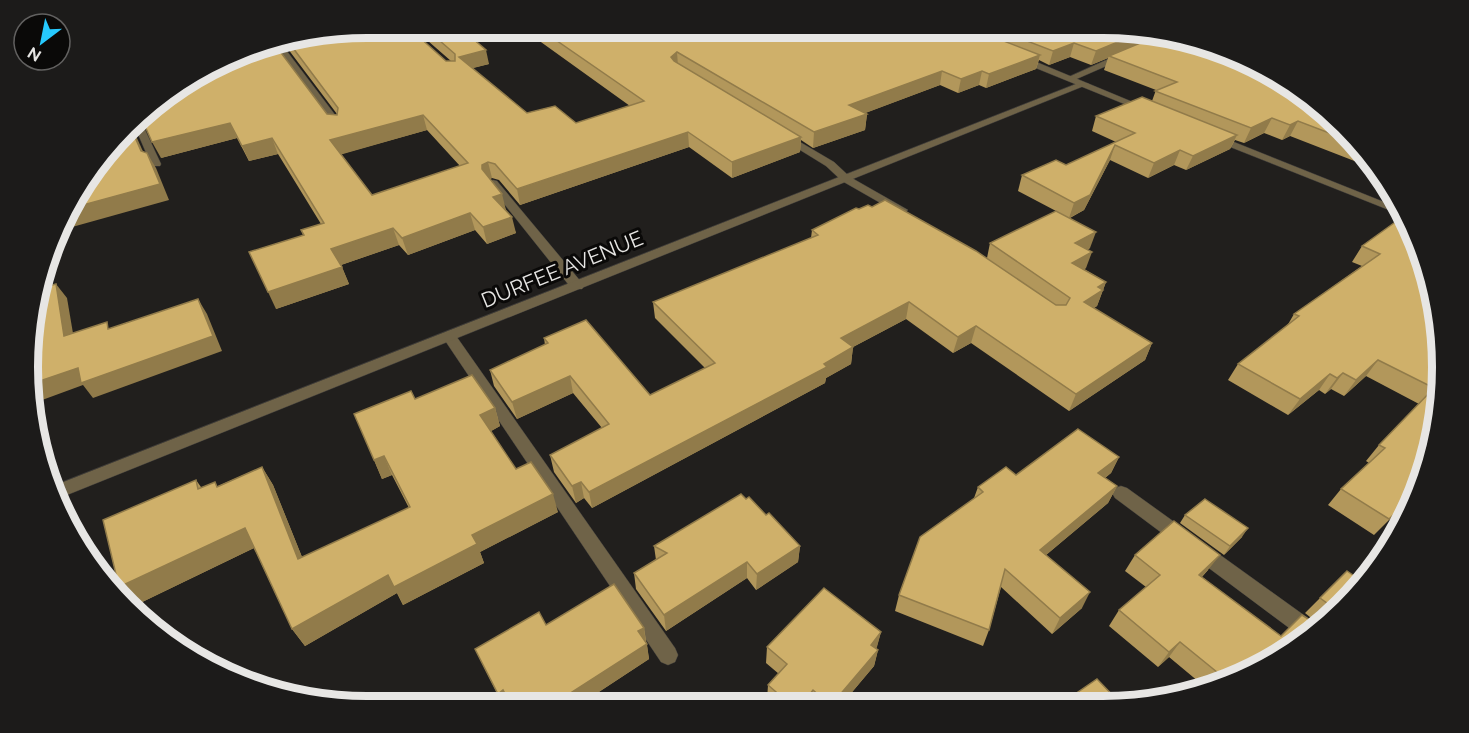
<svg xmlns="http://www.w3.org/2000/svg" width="1469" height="733" font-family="Raleway,sans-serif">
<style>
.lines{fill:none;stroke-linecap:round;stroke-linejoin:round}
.service-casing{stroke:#3d3b39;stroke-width:1}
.minor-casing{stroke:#3d3b39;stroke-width:1}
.tertiary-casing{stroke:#3d3b39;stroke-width:1}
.service{fill:#6f6348;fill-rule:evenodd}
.minor{fill:#6f6348;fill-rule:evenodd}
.tertiary{fill:#6f6348;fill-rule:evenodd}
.wall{fill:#b2975b;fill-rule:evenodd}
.shaded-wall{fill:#917b4a}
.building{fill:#cfb06a;stroke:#917b4a;stroke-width:1.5;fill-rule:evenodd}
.labels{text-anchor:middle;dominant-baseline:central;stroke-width:6;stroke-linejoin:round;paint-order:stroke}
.street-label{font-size:21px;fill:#e7e6e4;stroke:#0a0908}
.rim{fill:none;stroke:#e7e6e4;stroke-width:8}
</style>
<rect width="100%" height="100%" fill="#211f1d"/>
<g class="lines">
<defs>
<g id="service">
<path d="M277 46H283L342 124V128H334L277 50Z"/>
<path d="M1124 52 1127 53V57L1072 81 1064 79Z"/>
<path d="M140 119 161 164 160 166H152L151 164 134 125Z"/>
<path d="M783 132 834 162 850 177 908 210 902 214 898 213 842 181 826 166 779 137V133Z"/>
<path d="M493 180 497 181 582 283 584 286 582 289H572L489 185 487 183Z"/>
<path d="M449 331 454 333 675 648 678 655 675 662 668 665 661 662 444 339 442 336Z"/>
<path d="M1121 486 1127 488 1319 626 1304 639 1115 498 1112 493 1115 488Z"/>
</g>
<g id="minor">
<path d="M307 39 310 40V44L231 59 243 52Z"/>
<path d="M1081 82 1089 84 57 499 53 486Z"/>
</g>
<g id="tertiary">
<path d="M1016 56H1022L1152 110 1144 112 1016 60Z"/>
<path d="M1214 134 1394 206 1399 214 1210 139 1209 137Z"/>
</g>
</defs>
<use href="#service" class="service-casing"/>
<use href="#minor" class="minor-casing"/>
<use href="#tertiary" class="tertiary-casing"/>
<use href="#service" class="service"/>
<use href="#minor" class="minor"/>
<use href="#tertiary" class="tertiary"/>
</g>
<g class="wall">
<path d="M366 27 446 61H451L412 27H459L489 64 472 68 527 113 576 123 630 106 520 27 1124 28 1358 142 1366 157 1357 162 1290 136 1282 140 1264 133 1244 143 1235 140 1230 149 1186 170 1174 165 1148 178 1110 160 1084 210 1070 218 1090 248 1087 250 1086 268 1084 269 1106 282 1097 306 1094 308 1152 343 1145 360 1069 411 971 343 953 353 906 319 853 347 851 364 826 378 825 383 592 508 584 498 576 503 554 472 550 455 602 428 573 393 517 419 494 386 490 370 545 345 544 338 650 395 705 368 655 318 653 302 811 238 812 230 987 258 990 243 1056 211 1018 191 1022 175 1066 165 1116 142 1092 131 1096 116 1152 101 1156 90 1104 70 1108 58 1091 65 1070 57 1049 65 1039 60 1036 69 986 88 979 85 958 93 940 85 865 113 867 114 865 130 813 148 801 140 800 152 732 178 689 147 520 205 499 180 492 178 490 179 506 210 516 233 487 244 475 230 408 255 399 245 341 265 349 284 276 309 303 235 301 230 321 224 278 154 249 161 237 138 161 158 257 45ZM285 41 288 49 337 114V115L327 114 274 44ZM427 130 460 166 372 195 341 154Z"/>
<path d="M1394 223 1441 388 1412 497 1374 535 1328 505 1341 489 1369 463 1366 461 1379 445 1419 404 1366 376 1344 396 1331 389 1325 394 1319 390 1288 415 1228 380 1238 364 1287 326 1294 314 1362 266 1352 262 1362 246Z"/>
<path d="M415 399 495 408 500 426 491 431 516 469 558 512 480 552 484 563 403 605 397 593 305 646 292 629 254 548 136 605 119 587 196 480 201 487 218 486 262 467 273 485 302 557 409 508 392 475 382 479 374 460Z"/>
<path d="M1119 457 1111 473 1105 478 1117 486 1108 503 1046 555 1082 608 1052 634 1001 587 989 630 983 646 895 611 899 595 974 498 978 487 1016 475Z"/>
<path d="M746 499 766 515 800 546 798 562 756 590 747 578 666 631 636 589 634 573 656 560 654 546Z"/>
<path d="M1185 515 1242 537 1224 555 1180 523Z"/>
<path d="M1135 555 1208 570 1202 577 1281 636 1319 626 1320 625 1305 613 1320 598 1358 590 1309 636 1232 680 1205 687 1169 657 1158 667 1109 626 1119 610 1146 587 1125 571Z"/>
<path d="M546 625 644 628 649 659 579 705H503L475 649Z"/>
<path d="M881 632 876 649 878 650 874 666 842 704H772L767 700 768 685 779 674 766 663 767 647Z"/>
</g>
<g class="shaded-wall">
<path d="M1142 32 1159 37 1109 56 1108 58 1091 65 1096 51Z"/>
<path d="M1074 43 1070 57 1049 65 1053 51Z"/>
<path d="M486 50 489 64 462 71 459 57Z"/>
<path d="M677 52 678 66 671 57Z"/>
<path d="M1040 55 1036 69 986 88 989 74Z"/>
<path d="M942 71 940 85 847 120 849 105Z"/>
<path d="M982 71 979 85 958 93 961 79Z"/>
<path d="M867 114 865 130 813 148 814 132Z"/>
<path d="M423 115 427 130 336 156 330 140Z"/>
<path d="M1272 118 1264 133 1244 143 1251 128Z"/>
<path d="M1298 121 1290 136 1282 140 1290 125Z"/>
<path d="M230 123 237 138 161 158 152 142Z"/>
<path d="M132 127 150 167 141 151 131 128Z"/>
<path d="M688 132 689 147 520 205 517 189Z"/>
<path d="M1237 135 1230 149 1186 170 1193 156Z"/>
<path d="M801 137 800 152 732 178V162Z"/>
<path d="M272 138 278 154 249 161 242 146Z"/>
<path d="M1115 145 1110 160 1084 210 1069 218 1074 203Z"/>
<path d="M1180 150 1174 165 1148 178 1154 163Z"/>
<path d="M1363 152 1366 157 1357 162Z"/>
<path d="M147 153 156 168 169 200 65 229 64 227 72 208Z"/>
<path d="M488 162 492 178 486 181 482 169V165Z"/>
<path d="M502 194 506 210 493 197Z"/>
<path d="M470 213 475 230 408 255 402 238Z"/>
<path d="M512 217 516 233 487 244 483 227Z"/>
<path d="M393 228 399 245 338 266 331 249Z"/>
<path d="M1096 232 1090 248 1069 259 1075 243Z"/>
<path d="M1092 252 1086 268 1067 279 1072 263Z"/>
<path d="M342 267 349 284 276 309 268 292Z"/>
<path d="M1106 282 1097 306 1077 318 1084 302 1098 287Z"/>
<path d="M56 284 67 298 76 351 64 336Z"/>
<path d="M198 299 207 314 222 351 93 398 83 385 34 403V410L30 412 31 384Z"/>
<path d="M909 302 906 319 853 347 851 364 826 378 825 383 592 508 589 492 824 364 841 338Z"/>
<path d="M976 326 971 343 953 353 958 337Z"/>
<path d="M1152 343 1145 360 1069 411 1076 394Z"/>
<path d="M1378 360 1366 376 1344 396 1356 380Z"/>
<path d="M1343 373 1331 389 1325 394 1337 378Z"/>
<path d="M1330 374 1319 390 1288 415 1300 399Z"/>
<path d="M570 376 573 393 517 419 512 402Z"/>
<path d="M495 408 500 426 486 434 480 415Z"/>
<path d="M384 456 392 475 382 479 374 460Z"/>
<path d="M1119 457 1111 473 1090 490 1098 473Z"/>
<path d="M262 467 273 485 310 577 298 559Z"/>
<path d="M581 482 584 498 576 503 572 486Z"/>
<path d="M1117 486 1108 503 1033 566 1040 550Z"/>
<path d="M553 494 558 512 480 552 484 563 403 605 397 593 305 646 292 629 388 575 472 535Z"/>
<path d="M245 528 258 546 136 605 119 587Z"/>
<path d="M1248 528 1242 537 1224 555 1230 546Z"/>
<path d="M800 546 798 562 756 590 757 574Z"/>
<path d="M1220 555 1208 570 1188 591 1199 575Z"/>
<path d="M747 562V578L666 631 664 615Z"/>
<path d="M1090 592 1082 608 1052 634 1060 618Z"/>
<path d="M644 628 646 644 638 631Z"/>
<path d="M881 632 877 647 867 660 871 645Z"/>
<path d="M1180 642 1169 657 1158 667 1169 652Z"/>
<path d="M647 644 649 659 579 705H552Z"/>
<path d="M878 650 874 666 842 704H832Z"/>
<path d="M503 690 510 705H503L498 694Z"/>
<path d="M813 690 811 704H802Z"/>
</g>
<g class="building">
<path d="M366 27H408L446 61H455V54L424 27H459L486 50 459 57 527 113 555 106 576 123 644 101 537 27H608L620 34 628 33 630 30 626 27 970 28 1040 55 989 74 982 71 961 79 942 71 849 105 867 114 814 132 677 52 671 57 674 61 801 137 732 162 688 132 517 189 495 164 488 162 482 165V169L502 194 493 197 512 217 483 227 470 213 402 238 393 228 331 249 342 267 268 292 249 252 304 235 301 230 324 223 272 138 242 146 230 123 152 142 141 117 160 97 257 45 273 42 327 114 337 115 338 108 287 40ZM423 115 468 163 372 195 330 140Z"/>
<path d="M993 28H1124L1142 32 1096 51 1074 43 1053 51Z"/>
<path d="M1157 36 1252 62 1358 144 1298 121 1290 125 1272 118 1251 128 1155 91 1177 82 1109 56Z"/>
<path d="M1142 97 1237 135 1193 156 1180 150 1154 163 1115 145 1090 195 1074 203 1022 175 1056 160 1066 165 1135 133 1096 116Z"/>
<path d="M131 128 141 151 147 153 160 184 72 208 84 178Z"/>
<path d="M885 200 976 251 1056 305H1066L1070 298 990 243 1056 211 1096 232 1075 243 1092 252 1072 263 1106 282 1098 287 1103 290 1084 302 1152 343 1076 394 976 326 958 337 909 302 841 338 853 347 824 364 827 367 589 492 581 482 572 486 550 455 609 424 570 376 512 402 490 370 548 343 544 338 586 320 650 395 715 363 653 302 818 235 812 230 856 208 859 209 868 205 872 207Z"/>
<path d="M1394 223 1408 229 1424 257 1441 388 1413 496 1389 519 1341 489 1385 448 1379 445 1434 388 1378 360 1356 380 1343 373 1337 378 1330 374 1300 399 1238 364 1299 316 1294 314 1380 254 1362 246Z"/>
<path d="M56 284 64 336 107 322 108 329 198 299 213 336 81 383 78 368 31 384 34 300 38 289Z"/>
<path d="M472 375 495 408 480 415 516 469 531 462 553 494 472 535 477 544 394 587 388 575 292 629 245 528 119 587 103 520 196 480 198 489 215 482 217 487 262 467 298 559 410 507 384 456 374 460 354 414 411 391 415 399Z"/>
<path d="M1078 429 1119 457 1098 473 1117 486 1040 550 1090 592 1060 618 1005 569 989 630 899 595 920 537 983 492 978 487 1006 467 1016 475Z"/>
<path d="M741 494 746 499 749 497 766 515 769 513 800 546 757 574 747 562 664 615 634 573 667 553 654 546Z"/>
<path d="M1205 499 1248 528 1230 546 1185 515Z"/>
<path d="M1174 521 1220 555 1199 575 1281 636 1302 615 1319 626 1325 621 1309 636 1232 680 1228 681 1180 642 1169 652 1119 610 1160 575 1135 555Z"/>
<path d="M1347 571 1363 582 1358 590 1335 611V609L1320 598Z"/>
<path d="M614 584 644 628 638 631 647 644 552 705H511L503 690 498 694 475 649 539 612 546 625Z"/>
<path d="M824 588 881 632 871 645 878 650 832 704H829L813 690 802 704H790L768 685 787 664 767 647Z"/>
<path d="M1097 679 1120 703H1062Z"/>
</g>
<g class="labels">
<g class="street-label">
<text transform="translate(562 269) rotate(-22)">DURFEE AVENUE</text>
</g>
</g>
<path d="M0 0H1469V733H0ZM367 38H1103A329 329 0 0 1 1432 367V367A329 329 0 0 1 1103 696H367A329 329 0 0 1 38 367V367A329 329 0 0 1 367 38Z" fill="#1c1b1a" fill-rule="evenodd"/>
<path class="rim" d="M367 38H1103A329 329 0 0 1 1432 367V367A329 329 0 0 1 1103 696H367A329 329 0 0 1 38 367V367A329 329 0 0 1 367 38Z"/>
<g transform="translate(42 42) rotate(212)"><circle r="28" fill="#0a0908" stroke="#626160" stroke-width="1.5"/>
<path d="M0-4.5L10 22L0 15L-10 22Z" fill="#26c9fe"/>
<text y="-9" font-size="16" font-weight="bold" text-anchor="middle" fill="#e7e6e4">N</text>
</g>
</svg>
